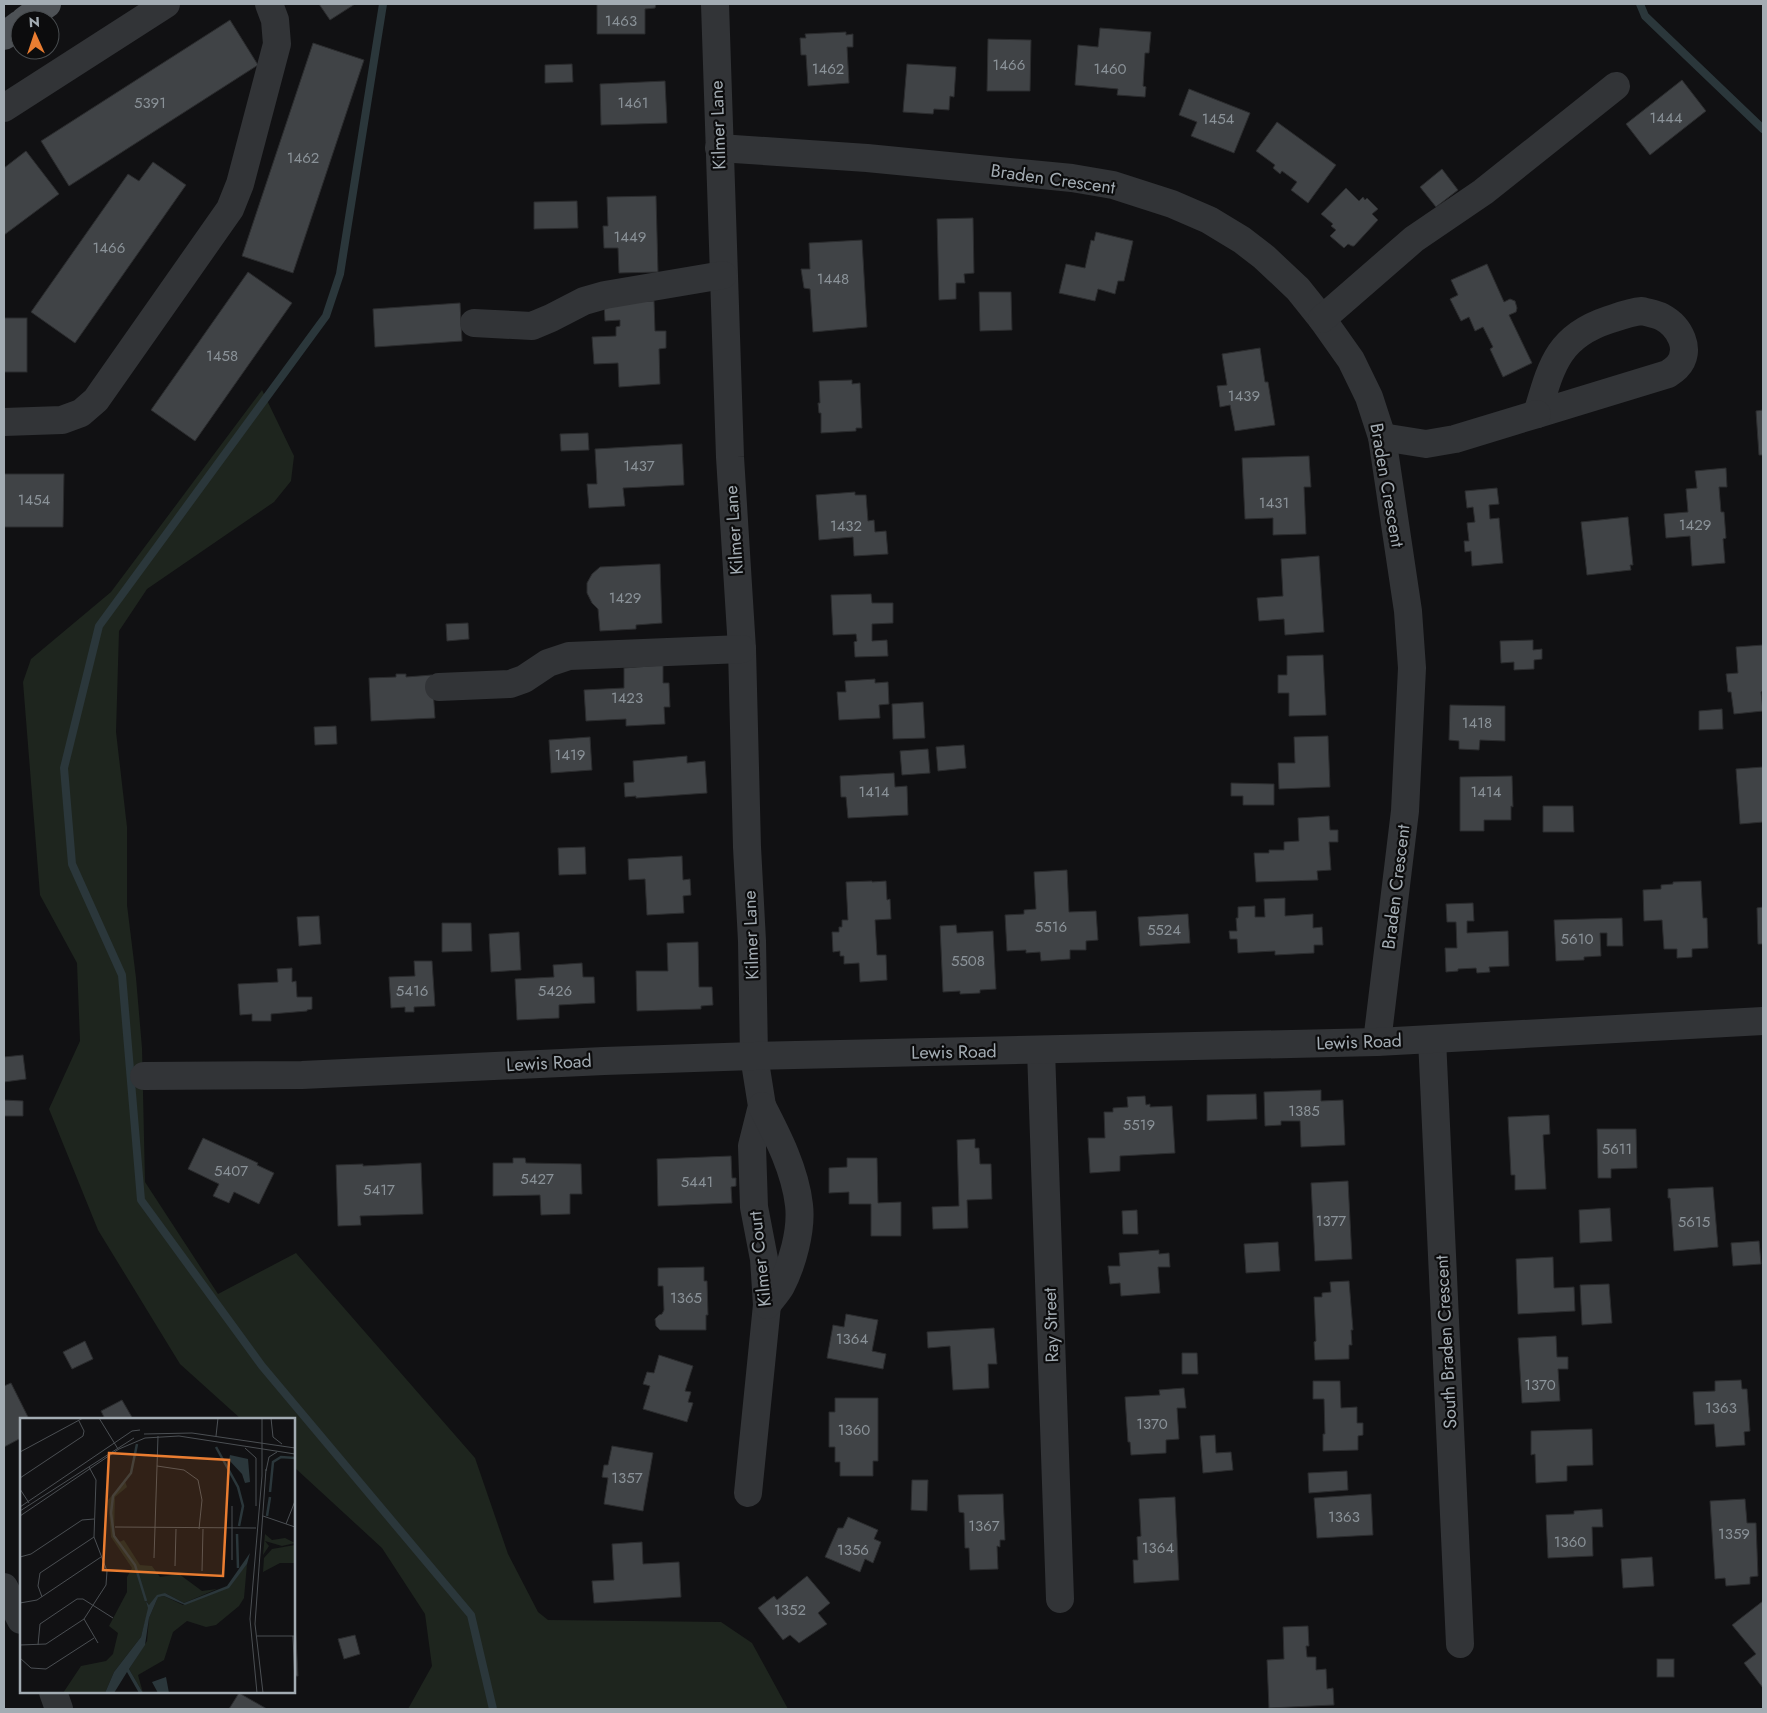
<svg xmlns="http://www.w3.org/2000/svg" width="1767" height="1713" font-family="Jost,sans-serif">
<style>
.green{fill:#1e251e}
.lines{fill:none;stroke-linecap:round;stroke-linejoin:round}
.stream{stroke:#2b373b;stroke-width:8}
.building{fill:#404346;stroke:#2b2c2e}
.minor{stroke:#323437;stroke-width:28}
.major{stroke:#4e5256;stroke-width:28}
.labels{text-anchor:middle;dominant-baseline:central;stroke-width:4.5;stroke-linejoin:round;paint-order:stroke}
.number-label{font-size:15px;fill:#8a9298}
.street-label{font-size:18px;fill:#a3acb3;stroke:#0c0c0d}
.inset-river{fill:none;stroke:#2b373b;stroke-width:2.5}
.inset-road{fill:none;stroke:#4b4f53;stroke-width:1}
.view{fill:#ea7d31;fill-opacity:0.15;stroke:#ea7d31;stroke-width:2.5}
.inset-edge{fill:none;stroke:#a3acb3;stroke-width:2.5}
</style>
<rect width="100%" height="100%" fill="#111113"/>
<path class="green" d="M262 390 294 456 291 481 274 502 147 589 119 631 116 732 127 827V905L136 978 142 1048 145 1182 218 1294 296 1253 475 1458 508 1554 538 1612 548 1620 721 1622 752 1643 788 1709H408L432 1666 425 1614 382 1548 294 1467V1419H241L180 1364 98 1230 49 1109 80 1041 77 963 40 895 23 682 31 659 111 592Z"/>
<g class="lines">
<g class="stream">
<path d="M383 4 340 274 326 316 99 626 64 768 72 864 122 975 141 1200 262 1366 471 1615 493 1709"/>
<path d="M1640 4 1645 16 1763 129"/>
</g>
</g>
<g class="building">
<path d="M319 4H355L330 20Z"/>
<path d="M597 4H656L655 8 645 9V34H597Z"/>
<path d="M230 20 258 65 69 186 41 141Z"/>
<path d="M1100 28 1151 32 1149 53H1145L1143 86 1146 87 1145 97 1117 95 1118 89 1075 85 1078 45 1098 47Z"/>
<path d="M846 32V35L853 34V47H847L849 83 808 86 806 55H801L800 38H806L805 34Z"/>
<path d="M988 39 1031 40 1030 91H987Z"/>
<path d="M313 43 364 60 293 273 242 256Z"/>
<path d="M572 64 573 82 545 83V65Z"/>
<path d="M907 64 956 67 954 97 950 96 949 110 934 109 933 114 903 112Z"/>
<path d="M1682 80 1706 111 1650 155 1626 124Z"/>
<path d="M665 81 667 123 601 125 600 84Z"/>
<path d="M1189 89 1250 113 1234 153 1191 136 1197 122 1179 115Z"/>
<path d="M1277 122 1336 165 1308 203 1291 190 1297 182 1282 171 1280 174 1273 168 1275 165 1256 151Z"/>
<path d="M26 151 59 194 4 235V168Z"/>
<path d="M153 162 186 185 75 343 31 312 128 174 139 181Z"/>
<path d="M1442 169 1458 190 1436 207 1420 187Z"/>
<path d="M1346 188 1359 201 1363 197 1365 200 1367 198 1378 209 1372 214 1378 220 1354 246H1352L1348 244 1344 248 1330 236 1336 230 1331 226 1333 224 1321 214Z"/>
<path d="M656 196 658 272 619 273 618 248H604L603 226H608L607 197Z"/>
<path d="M577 201 578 228 534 229V202Z"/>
<path d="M973 218 974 273 964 274 965 283H956V299L939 300 937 219Z"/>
<path d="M1096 232 1133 241 1124 281H1118L1115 294 1098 289 1095 301 1059 293 1066 264 1085 268 1091 240 1094 241Z"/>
<path d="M862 240 867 327 813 332 810 289 804 288 801 269H810L809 243Z"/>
<path d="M1487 264 1504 302 1510 299 1515 301 1517 308 1516 312 1509 315 1532 363 1503 377 1490 349 1493 347 1483 327 1475 331 1469 317 1461 321 1450 299 1458 295 1451 280Z"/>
<path d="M248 272 292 303 195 441 151 410Z"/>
<path d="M979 292H1011L1012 330 980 331Z"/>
<path d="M654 301 655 331H666V348L659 349 660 384 619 387 618 363 594 364 592 337 616 336V327L620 326V320L605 321 604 303Z"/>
<path d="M460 303 462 341 375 347 373 309Z"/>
<rect x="4" y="318" width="23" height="54"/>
<path d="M1260 348 1265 382H1268L1275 425 1235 431 1230 405 1220 407 1217 386 1227 385 1222 354Z"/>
<path d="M852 380V384L860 383 862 428H856V431L821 433V413H819L818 403H820L819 381Z"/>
<path d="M1763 410V455H1759L1756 411Z"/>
<path d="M588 433 589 450 561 451 560 434Z"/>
<path d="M682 444 684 485 623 488 625 506 589 508 587 484H597L595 449Z"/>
<path d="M1309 456 1311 487H1304L1306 534 1273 535V518L1245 519 1242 458Z"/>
<path d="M1726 468 1727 487H1719L1721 512H1724L1726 538 1723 539 1725 563 1692 566 1690 536 1666 538 1664 514 1688 512 1686 489 1697 488 1695 471Z"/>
<path d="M4 474H64L63 527H4Z"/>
<path d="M1497 488 1499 504 1489 505 1490 519 1499 518 1503 563 1472 566 1471 551 1465 552 1464 541H1469L1467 523 1475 522 1473 507 1467 508 1465 491Z"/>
<path d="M855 492V495H866L868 521 874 520 875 532 886 531 888 554 854 556 853 537 819 540 816 495Z"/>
<path d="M1628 517 1633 565H1630L1631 570 1587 575 1581 522Z"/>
<path d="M1319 556 1324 632 1285 635 1284 619 1259 621 1257 598 1283 596 1281 559Z"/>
<path d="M660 564 662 623 636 625V629L600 631 598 609 592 603 587 593V583L592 574 600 567Z"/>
<path d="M871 594 872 603H893V623L872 624V641L887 640 888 656 855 657 854 642 857 641 856 634 833 635 831 595Z"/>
<path d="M468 623 469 639 447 641 446 624Z"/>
<path d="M1533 640V650L1542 649V659L1534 660V669L1514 670V662L1501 663 1500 641Z"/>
<path d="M1763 645V691L1761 692 1763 711 1734 714 1731 692H1728L1726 674 1738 673 1736 647Z"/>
<path d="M1323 655 1326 715 1289 716V693H1278V675H1287V656Z"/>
<path d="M663 665V683H669L670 707H664L665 724 626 726V719L586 721 584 690 624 688V668Z"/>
<path d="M396 674H406V677L432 675 435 718 371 721 369 678 396 677Z"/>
<path d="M875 679V683L888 682 889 704 879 705 880 718 839 720 837 692H846L845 681Z"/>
<path d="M923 702 925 738 893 739 892 704Z"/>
<path d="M1450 705 1505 706V741L1480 740 1479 750 1459 749V741L1449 740Z"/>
<path d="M1722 709 1723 729 1699 730V711Z"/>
<path d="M336 726 337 744 315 745 314 727Z"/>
<path d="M1328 736 1330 787 1279 789 1278 763H1295L1294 737Z"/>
<path d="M590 737 592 770 551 773 549 740Z"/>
<path d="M964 745 966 768 938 771 936 747Z"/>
<path d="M928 749 930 773 902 775 900 751Z"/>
<path d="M687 756V763L705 761 707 793 636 798V796L625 797 624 783 634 782 633 761Z"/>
<path d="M1763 767V822L1740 824 1736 769Z"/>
<path d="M894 773 895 787 907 786 908 815 848 818 846 797H841L840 776Z"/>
<path d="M1512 776 1513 807 1511 806V820H1484V831H1460V777Z"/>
<path d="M1231 783 1274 784V805H1243V796H1231Z"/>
<path d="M1543 806H1573L1574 832H1543Z"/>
<path d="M1329 816 1330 830H1338V842H1329L1331 870 1317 871 1318 880 1256 882 1254 853H1269V850H1284V842L1299 841 1298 818Z"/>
<path d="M585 847 586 874 559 875 558 848Z"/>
<path d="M682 856 683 880 690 879 691 895 683 896 684 913 647 915 645 879 629 880 628 859Z"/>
<path d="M1067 870 1069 912 1096 911 1098 940 1086 941V950H1070V959L1041 961 1040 952 1026 953V950L1007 951 1005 915 1024 914V910L1036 909 1034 872Z"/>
<path d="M872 881V882L886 881 887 900 890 899 891 919 875 920 877 955H886L887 980 860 982 859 963 844 964V956H840V951L833 952 832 932H839V927H842V920H848L846 882Z"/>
<path d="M1701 881 1703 918H1707L1708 948 1692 949V957L1677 958V949H1664L1662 920 1644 921 1643 890 1661 889V885L1673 884V882Z"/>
<path d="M1285 898V916L1313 914V928L1322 927 1323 945H1314V953L1275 955V951L1238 953 1237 939H1230L1229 931H1237L1236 918H1238V907L1255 906V917H1265L1264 899Z"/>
<path d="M1473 903 1474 921H1467V933L1508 931 1509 966 1489 967 1490 972 1477 973 1476 968 1458 969V971L1446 972 1445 948H1457L1456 922H1447L1446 904Z"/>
<path d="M1763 907V944H1758L1757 908Z"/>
<path d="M1188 914 1190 943 1140 946 1138 917Z"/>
<path d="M319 916 321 944 299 946 297 917Z"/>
<path d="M1622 918 1623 946H1607V933H1600L1601 956 1584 957V960L1556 961 1554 920Z"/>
<path d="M442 923H471L472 951 442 952Z"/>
<path d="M956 925 957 933 993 931 996 989 980 990V993L960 994V991L943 992 940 926Z"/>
<path d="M519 932 521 970 491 972 489 934Z"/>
<path d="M698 942 699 987H712L713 1005 701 1006V1009L637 1011 636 971H668L667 943Z"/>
<path d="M414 961H432L435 1006 414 1007V1012H405V1007L391 1008 389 977 415 976Z"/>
<path d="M582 963 583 977H594L595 1003 559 1005V1018L517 1020 515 979 554 977 553 965Z"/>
<path d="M292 968V982L296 981 297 997H312V1009L307 1010V1011L271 1014V1021H252V1014L240 1015 238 984 278 982 277 969Z"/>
<path d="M23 1055 26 1079 4 1082V1057Z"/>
<path d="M1321 1090V1101L1343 1100 1345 1145 1301 1147 1300 1121H1281V1125L1265 1126 1264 1092Z"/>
<path d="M1256 1094 1257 1119 1207 1121V1095Z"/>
<path d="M1145 1096 1146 1105 1150 1104V1107L1172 1106 1175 1153 1120 1156V1171L1090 1173 1088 1138H1105L1104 1112H1113V1108L1128 1107 1127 1097Z"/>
<path d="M4 1100 23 1101V1116H4Z"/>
<path d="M1549 1115 1550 1134 1543 1135 1546 1189 1515 1190V1175H1511L1508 1117Z"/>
<path d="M1597 1129H1636L1637 1168 1611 1169V1178H1598Z"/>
<path d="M203 1138 258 1163 257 1165 274 1173 259 1204 234 1192 229 1203 213 1196 219 1184 188 1169Z"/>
<path d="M975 1139V1148H979L980 1164H991L992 1199 967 1200 968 1228 933 1229 932 1207 959 1206 957 1140Z"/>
<path d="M731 1156 732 1178H736V1186L731 1187 732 1203 658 1206 657 1159Z"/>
<path d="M513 1158H525L526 1163 581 1164 582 1194H570V1214L541 1215 540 1195 493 1196V1163H513Z"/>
<path d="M847 1158H877L878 1203 901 1202V1236H871V1204H849V1192L829 1193V1168L847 1167Z"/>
<path d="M421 1163 423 1214 360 1216 361 1225 338 1226 336 1165 363 1164V1166Z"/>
<path d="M1348 1181 1352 1259 1315 1261 1311 1183Z"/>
<path d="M1713 1187 1718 1247 1674 1251 1670 1198H1668V1189Z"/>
<path d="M1610 1208 1612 1241 1580 1243 1579 1210Z"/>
<path d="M1137 1210 1138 1234H1123L1122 1211Z"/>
<path d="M1759 1241 1761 1264 1733 1266 1731 1243Z"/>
<path d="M1278 1242 1280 1271 1246 1273 1244 1244Z"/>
<path d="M1159 1250V1254L1169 1253 1170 1267H1158L1160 1293 1121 1296 1120 1283 1110 1284 1108 1266H1120L1119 1253Z"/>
<path d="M1553 1257 1554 1288 1574 1287 1575 1311 1518 1314 1516 1259Z"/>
<path d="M704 1267V1281H707L708 1315H706V1330H660L656 1326 655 1319 659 1315 662 1314 664 1310 663 1286H658V1268Z"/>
<path d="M1349 1281 1353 1330H1351L1352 1345H1349V1359L1315 1360 1314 1342 1316 1341 1314 1297H1322V1293L1331 1292 1330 1282Z"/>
<path d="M1609 1284 1612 1323 1582 1325 1580 1285Z"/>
<path d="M846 1314 878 1320 872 1351 886 1354 883 1369 827 1358 833 1325 844 1327Z"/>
<path d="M994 1328 997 1364H988L989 1388 953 1390 950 1346 928 1348 927 1332Z"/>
<path d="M1556 1336 1557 1357H1568V1369H1558L1560 1401 1522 1403 1518 1338Z"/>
<path d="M85 1341 93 1359 72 1369 63 1352Z"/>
<path d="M1182 1353H1197L1198 1374H1182Z"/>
<path d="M659 1355 693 1366 685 1391 691 1392 688 1402 693 1403 687 1422 643 1409 650 1386 643 1384 647 1372 654 1373Z"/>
<path d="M1741 1380 1742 1389H1747L1750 1431 1744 1432 1745 1445 1716 1447 1714 1424 1695 1425 1693 1392 1715 1391V1381Z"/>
<path d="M1313 1381H1340L1341 1408 1357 1407V1423H1363V1435L1358 1436V1450L1323 1451V1434H1325L1324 1399H1313Z"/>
<path d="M11 1383 29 1419H21V1438L4 1447V1386Z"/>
<path d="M1184 1388 1186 1408H1177L1179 1439 1166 1440V1453L1131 1455 1130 1442H1128L1125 1397 1160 1395 1159 1390Z"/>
<path d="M835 1398H878V1461H873V1476H840V1462H835V1447H829V1412H835Z"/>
<path d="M122 1400 133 1419H105L101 1411Z"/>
<path d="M1592 1429 1593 1465 1567 1466V1481L1536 1483 1535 1454 1531 1455V1431Z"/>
<path d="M1215 1435 1216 1453 1231 1452 1233 1470 1203 1473 1200 1436Z"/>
<path d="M612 1446 653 1453 643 1511 604 1504 608 1478 602 1477 604 1465H608Z"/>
<path d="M1347 1471 1348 1490 1309 1493 1308 1473Z"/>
<path d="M912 1480H928L927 1511 911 1510Z"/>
<path d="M1003 1494 1005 1540H1000V1547L997 1546 998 1569 970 1570 969 1548H965L964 1513 959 1512 958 1495Z"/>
<path d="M1371 1494 1373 1535 1317 1538 1314 1498Z"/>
<path d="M1175 1497 1179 1580 1134 1583 1133 1560H1138L1137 1537 1141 1536 1139 1499Z"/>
<path d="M1745 1499 1747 1523H1756L1758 1576 1750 1577V1584L1726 1586 1725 1578 1715 1579 1710 1501Z"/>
<path d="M1602 1509 1603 1527H1592L1593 1556 1548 1558 1546 1515 1574 1514V1511Z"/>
<path d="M848 1517 878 1530 874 1539 881 1542 873 1563 865 1559 860 1572 825 1557 838 1528H843Z"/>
<path d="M642 1542 643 1564 679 1562 681 1597 594 1603 592 1581 614 1580 612 1544Z"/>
<path d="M1652 1557 1654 1586 1623 1588 1621 1559Z"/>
<path d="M807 1576 830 1603 818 1613 827 1624 799 1643 790 1635 783 1640 758 1608 774 1596 777 1600Z"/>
<path d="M1763 1601V1688L1744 1663 1756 1654 1732 1625Z"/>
<path d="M294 1620H295L298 1676H294Z"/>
<path d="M1308 1626 1309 1646H1306L1307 1657H1316V1670L1326 1669 1327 1689 1333 1688 1334 1705 1269 1708 1267 1660 1284 1659 1283 1627Z"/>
<path d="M355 1635 360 1654 344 1659 338 1639Z"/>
<rect x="1657" y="1659" width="17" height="18"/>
<path d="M239 1693 267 1709H229Z"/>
</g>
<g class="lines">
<g class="minor">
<path d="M715 4 730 457 742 649 747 847 752 941 754 1056 762 1106 752 1146 754 1207 764 1259 767 1305 748 1493"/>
<path d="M4 108 166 4"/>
<path d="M719 148 867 158 1072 178 1113 185 1172 204 1209 220 1242 240 1264 257 1298 289 1322 319 1351 360 1369 397 1382 437 1408 611 1412 668 1405 811 1377 1042"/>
<path d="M1642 311C1649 313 1656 314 1662 317 1679 326 1693 350 1677 367 1675 369 1671 372 1668 374L1537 414C1551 367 1557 337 1608 320 1620 316 1630 312 1642 311Z"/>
<path d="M1322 319 1414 239 1483 192 1616 86"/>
<path d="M474 323 532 326 551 318 584 301 605 295 723 275"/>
<path d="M4 422 62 420 81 413 96 400 230 209 240 184 277 44 275 20 269 4"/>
<path d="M1382 437 1426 444 1455 439 1537 414"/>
<path d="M439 687 510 684 524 679 548 663 569 656 742 649"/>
<path d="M1432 1039 1460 1644"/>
<path d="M1041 1050 1060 1599"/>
<path d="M144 1076 302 1075 604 1061 754 1056 1377 1042 1763 1021"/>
<path d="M762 1106C778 1137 795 1170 799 1205 802 1230 792 1265 781 1286 777 1293 771 1299 767 1305"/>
<path d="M4 1587 21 1620"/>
<path d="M53 1692 59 1709"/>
</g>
<g class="major">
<path d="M25 20 47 4"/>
<path d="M4 36 20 24"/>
</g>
</g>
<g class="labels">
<g class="number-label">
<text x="621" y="21">1463</text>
<text x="1009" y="65">1466</text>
<text x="828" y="69">1462</text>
<text x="1110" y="69">1460</text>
<text x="150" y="103">5391</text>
<text x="633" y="103">1461</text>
<text x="1666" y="118">1444</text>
<text x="1218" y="119">1454</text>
<text x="303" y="158">1462</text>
<text x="630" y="237">1449</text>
<text x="109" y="248">1466</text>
<text x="833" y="279">1448</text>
<text x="222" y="356">1458</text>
<text x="1244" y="396">1439</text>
<text x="639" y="466">1437</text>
<text x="34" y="500">1454</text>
<text x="1274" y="503">1431</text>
<text x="1695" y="525">1429</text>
<text x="846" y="526">1432</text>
<text x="625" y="598">1429</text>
<text x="627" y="698">1423</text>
<text x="1477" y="723">1418</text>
<text x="570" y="755">1419</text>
<text x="874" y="792">1414</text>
<text x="1486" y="792">1414</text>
<text x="1051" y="927">5516</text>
<text x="1164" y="930">5524</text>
<text x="1577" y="939">5610</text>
<text x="968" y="961">5508</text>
<text x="412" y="991">5416</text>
<text x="555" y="991">5426</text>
<text x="1304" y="1111">1385</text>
<text x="1139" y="1125">5519</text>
<text x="1617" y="1149">5611</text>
<text x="231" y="1171">5407</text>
<text x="537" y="1179">5427</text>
<text x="697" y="1182">5441</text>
<text x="379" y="1190">5417</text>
<text x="1331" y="1221">1377</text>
<text x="1694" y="1222">5615</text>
<text x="686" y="1298">1365</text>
<text x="852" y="1339">1364</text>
<text x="1540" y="1385">1370</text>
<text x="1721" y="1408">1363</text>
<text x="1152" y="1424">1370</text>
<text x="854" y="1430">1360</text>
<text x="627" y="1478">1357</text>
<text x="1344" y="1517">1363</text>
<text x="984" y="1526">1367</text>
<text x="1734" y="1534">1359</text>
<text x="1570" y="1542">1360</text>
<text x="1158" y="1548">1364</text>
<text x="853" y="1550">1356</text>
<text x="790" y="1610">1352</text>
</g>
<g class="street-label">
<text transform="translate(718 125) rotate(-92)">Kilmer Lane</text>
<text transform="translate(1053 179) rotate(8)">Braden Crescent</text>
<text transform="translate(1387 485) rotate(80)">Braden Crescent</text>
<text transform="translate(734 530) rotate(-94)">Kilmer Lane</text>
<text transform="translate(1396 887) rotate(-83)">Braden Crescent</text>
<text transform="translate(751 935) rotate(-92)">Kilmer Lane</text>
<text transform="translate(1359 1042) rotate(-2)">Lewis Road</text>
<text transform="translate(954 1052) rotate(-1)">Lewis Road</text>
<text transform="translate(549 1063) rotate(-3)">Lewis Road</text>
<text transform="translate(760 1259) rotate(-96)">Kilmer Court</text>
<text transform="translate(1051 1325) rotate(-92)">Ray Street</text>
<text transform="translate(1446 1342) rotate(-93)">South Braden Crescent</text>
</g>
</g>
<g transform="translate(20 1418)">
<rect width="275" height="275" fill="#111113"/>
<path d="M105 63 107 69 95 79 94 116 99 124 104 122 120 147 132 148 140 159 159 156 182 173 197 171 164 185 145 175 129 187 126 183 129 190 121 219 94 254 85 275H43L61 248 86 243 93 236 98 215 89 208 107 174V159L112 150 91 119 88 82ZM245 116 252 122 265 120 275 125 262 128 245 123 249 128 243 137ZM275 127V145H260L243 154 244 140 252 131ZM227 146 224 180 219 188 196 207 186 209 167 203 153 214 144 242 118 257 123 275 109 251 127 223 129 200 138 179 144 178 163 187 207 170Z" fill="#1e251e"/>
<path d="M210 37 228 41 230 64 225 65 222 56 209 42ZM230 135 227 146 209 170 165 187 144 178 138 179 129 200 125 227 109 251 123 275H119L107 254 94 275H85L94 254 121 219 128 190 126 183 129 187 137 177 145 175 164 185 207 168ZM146 259 149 275H138L132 264Z" fill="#2b373b"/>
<path class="inset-river" d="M117 26 111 55 93 78 91 95 94 118 115 147 126 183M196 29 218 69 223 88 219 108M250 74 253 44 261 39 275 40M247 98 250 79M217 116 218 150"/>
<path class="inset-road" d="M79 0 98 31M251 0 253 19 262 26M124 16 172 15 275 30M196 18 198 0M225 30 236 40V88M0 34 63 0M137 48 164 52 178 62 182 82 179 111M246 53 249 39 257 34M0 60 63 18 64 13 59 3M0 71 9 85M0 89 112 13 120 12M0 93 114 20M0 98 99 31 125 20 159 18 275 36M243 98 275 109M266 106 275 83M95 109 236 110M0 139 11 136 62 102 74 101M134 140 138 18M212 142V88M155 148 156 111M182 153 183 111M22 179 18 168 20 155 74 119M0 185 17 182 81 139M64 201 78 225M237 218H275M273 218 275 265M0 227 26 226 64 201 86 167 87 153 74 119 76 62 69 49M18 227 20 206 57 181H63L93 200M0 240 11 250 26 251 74 220M237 275 230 201 242 58V0M243 275 235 206 246 51"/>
<path class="view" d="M89 35 209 42 203 158 83 152Z"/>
<rect width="275" height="275" class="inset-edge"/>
</g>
<rect width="1767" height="1713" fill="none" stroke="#a3acb3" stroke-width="10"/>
<g transform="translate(35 35) rotate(357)"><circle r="24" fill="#0c0c0d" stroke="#484c4f"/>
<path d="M0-4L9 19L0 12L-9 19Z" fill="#ea7d31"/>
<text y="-8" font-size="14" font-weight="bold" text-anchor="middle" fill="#a3acb3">N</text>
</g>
</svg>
